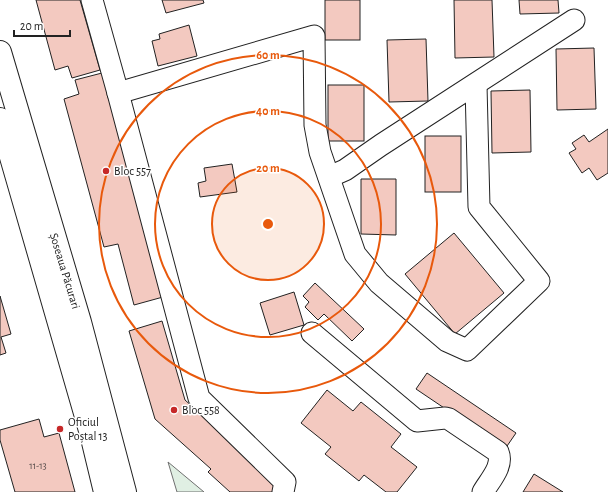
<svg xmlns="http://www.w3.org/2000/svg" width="608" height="492" font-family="'Alegreya Sans',sans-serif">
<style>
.green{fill:#e0efe3;stroke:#6f6f6f}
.building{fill:#f3c9c0;stroke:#222}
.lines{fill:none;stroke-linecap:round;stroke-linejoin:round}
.minor-casing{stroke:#222;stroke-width:23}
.major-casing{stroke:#222;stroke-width:24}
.minor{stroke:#fff;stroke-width:21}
.major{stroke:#fff;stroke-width:22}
.ring{fill:none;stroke:#e8590c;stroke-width:2}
.poi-dot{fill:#c62828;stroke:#fff;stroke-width:1.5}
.labels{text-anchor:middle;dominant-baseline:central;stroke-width:3;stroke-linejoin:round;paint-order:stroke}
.number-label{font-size:10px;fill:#564c4a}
.poi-label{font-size:12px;fill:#222;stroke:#fff;text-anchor:start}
.street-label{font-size:12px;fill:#222;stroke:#fff}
.centre{fill:#e8590c;stroke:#fff;stroke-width:2}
.ring-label{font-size:12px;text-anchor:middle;font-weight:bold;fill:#e8590c;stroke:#fff;stroke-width:3;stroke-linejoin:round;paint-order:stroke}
</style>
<rect width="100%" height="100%" fill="#fff"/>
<path class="green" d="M168 462 204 492H177Z"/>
<g class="building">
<path d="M36 0H80L100 70 72 78 68 66 55 70Z"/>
<path d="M162 0H203L204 3 166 13Z"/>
<rect x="325" y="0" width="35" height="40"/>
<path d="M454 0H492L494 57 455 58Z"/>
<path d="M519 0H558L559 13 520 14Z"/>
<path d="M189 25 197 56 158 66 152 41 160 39 159 34Z"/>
<path d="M426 39 428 101 389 102 387 40Z"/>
<path d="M594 48 596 109 557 110 556 49Z"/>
<path d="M102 73 163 297 134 305 118 244 104 247 64 99 79 94 75 80Z"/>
<rect x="328" y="85" width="36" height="56"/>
<path d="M530 90 531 152 492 153 491 91Z"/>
<path d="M608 129V173L597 180 589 168 582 173 569 153 576 149 572 143 584 135 589 142Z"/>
<rect x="425" y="136" width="36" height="56"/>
<path d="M232 164 237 192 200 197 198 183 206 181 204 168Z"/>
<path d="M361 179H396V235L361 234Z"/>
<path d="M454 233 504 293 455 334 405 274Z"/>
<path d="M315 283 364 329 352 341 324 314 318 320 305 307 309 302 303 296Z"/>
<path d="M294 292 304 325 270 335 260 303Z"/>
<path d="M0 296 11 334 1 337 6 353 0 355Z"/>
<path d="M162 321 185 400 279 484 272 492H230L208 472 211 469 155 419 129 331Z"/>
<path d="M427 373 516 433 505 449 416 389Z"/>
<path d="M327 390 353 411 361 402 401 434 391 447 417 467 397 492H386L364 475 359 481 325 454 331 447 301 423Z"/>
<path d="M39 419 44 437 59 433 75 492H15L0 440V430Z"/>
<path d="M534 474 563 492H523Z"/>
</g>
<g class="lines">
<defs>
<g id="minor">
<path d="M92 0 118 93 199 398 285 482 283 492"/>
<path d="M118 93 314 36 315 125 320 152 355 254 379 283 447 341 467 350 539 281 479 207 476 85"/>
<path d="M329 177 345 170 381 145 574 20"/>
<path d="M312 333 417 421 445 418 449 419 498 452C504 466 490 480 483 492"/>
</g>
<g id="major">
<path d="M0 52 80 322 125 492"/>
<path d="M0 119 91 434 105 492"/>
</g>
</defs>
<use href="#minor" class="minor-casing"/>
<use href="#major" class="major-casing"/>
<use href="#minor" class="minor"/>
<use href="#major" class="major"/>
</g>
<circle cx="268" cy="224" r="56" fill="#e8590c" fill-opacity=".12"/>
<g class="ring">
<circle cx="268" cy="224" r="56"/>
<circle cx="268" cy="224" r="113"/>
<circle cx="268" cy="224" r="169"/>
</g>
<g class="poi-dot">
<circle cx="106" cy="171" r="4"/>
<circle cx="174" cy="410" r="4"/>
<circle cx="60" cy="429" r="4"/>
</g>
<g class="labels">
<g class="number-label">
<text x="38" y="466">11-13</text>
</g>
<g class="poi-label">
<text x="114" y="171">Bloc 557</text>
<text x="182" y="410">Bloc 558</text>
<text x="68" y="422">Oficiul<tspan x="68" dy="14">Poștal 13</tspan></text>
</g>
<g class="street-label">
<text transform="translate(65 271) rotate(73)">Șoseaua Păcurari</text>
</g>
</g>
<circle cx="268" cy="224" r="6" class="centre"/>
<g class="ring-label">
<text x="268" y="59">60 m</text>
<text x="268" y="115">40 m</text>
<text x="268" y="172">20 m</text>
</g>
<path d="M14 30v6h56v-6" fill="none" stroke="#222222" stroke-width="2"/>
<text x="20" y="30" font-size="12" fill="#222222" stroke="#ffffff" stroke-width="3" paint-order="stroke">20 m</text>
</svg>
